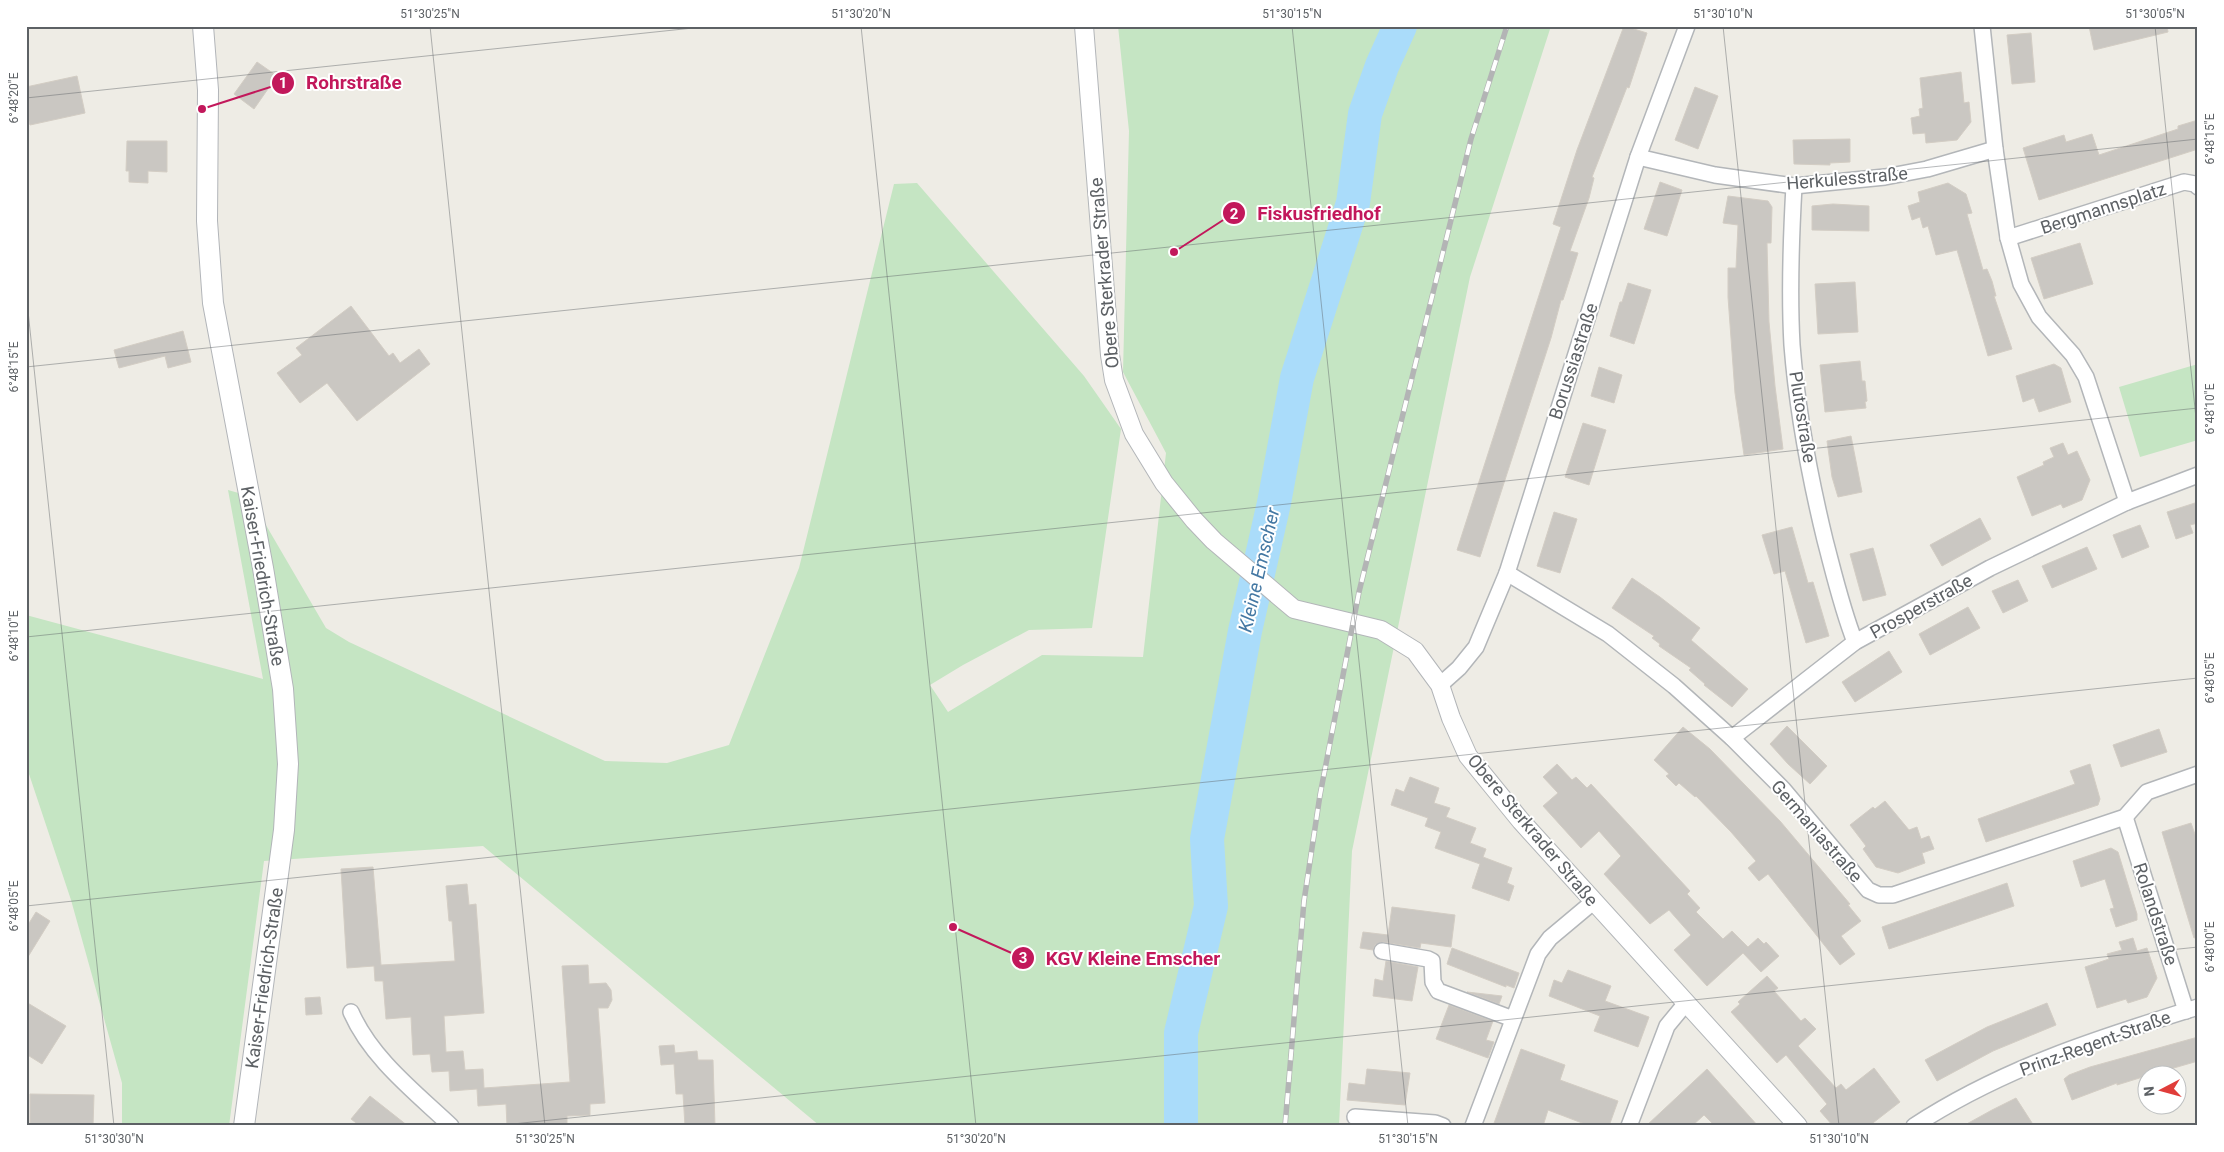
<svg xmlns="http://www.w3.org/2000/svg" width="2224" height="1152" font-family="Roboto,sans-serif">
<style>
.green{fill:#c5e5c3}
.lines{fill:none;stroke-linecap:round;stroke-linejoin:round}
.river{stroke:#aadcfa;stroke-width:34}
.building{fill:#cac7c2;stroke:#d3cdc4}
.minor-casing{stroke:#b3b6b9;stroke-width:18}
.tertiary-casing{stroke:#b3b6b9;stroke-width:20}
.secondary-casing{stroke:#b2b5b9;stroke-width:22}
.minor{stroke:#fff;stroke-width:15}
.tertiary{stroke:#fff;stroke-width:18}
.secondary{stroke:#fff;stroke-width:20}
.rail-casing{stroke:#b3b4b5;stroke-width:5.5}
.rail{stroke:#fff;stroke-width:4;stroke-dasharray:11;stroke-linecap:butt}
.ticks{fill:none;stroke:#5d6165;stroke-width:1;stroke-opacity:0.45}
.labels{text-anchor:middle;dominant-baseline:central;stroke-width:4;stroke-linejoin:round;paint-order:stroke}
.street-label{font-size:18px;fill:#5d6165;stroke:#fff}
.water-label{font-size:19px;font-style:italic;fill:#4478a3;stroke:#fff}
.leader{fill:none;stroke:#c2185b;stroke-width:2}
.callout-dot{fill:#c2185b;stroke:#fff;stroke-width:2}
.mark-label{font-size:15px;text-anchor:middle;font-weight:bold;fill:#fff}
.callout-label{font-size:19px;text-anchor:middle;font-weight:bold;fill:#c2185b;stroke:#fff;stroke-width:4;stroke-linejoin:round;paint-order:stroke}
.neatline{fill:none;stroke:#5d6165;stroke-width:2}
.ticks-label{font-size:12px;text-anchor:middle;fill:#5d6165}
</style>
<rect width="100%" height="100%" fill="#eeece5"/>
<g class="green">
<path d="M1118 26H1551L1470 277 1352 851 1339 1126H820L483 846 264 861 229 1126H122V1083L71 900 26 765V615L263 679 228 490 249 496 326 628 349 642 605 761 667 763 729 745 799 568 894 184 917 183 1084 376 1121 429 1092 628 1029 630 963 665 930 685 948 712 1042 655 1143 657 1166 453 1123 372 1129 131Z"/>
<path d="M2198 364V440L2140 457 2119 387Z"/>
</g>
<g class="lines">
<path class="river" d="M1181 1126V1033L1211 906 1207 839 1245 631 1274 503 1297 378 1353 203 1365 114 1382 66 1400 26"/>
</g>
<g class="building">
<path d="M1624 26 1647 33 1629 88 1627 87 1592 177 1594 178 1589 198 1570 251 1578 253 1563 300H1561L1551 338 1480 557 1457 550 1561 227 1553 224 1577 150Z"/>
<path d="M2089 26H2167L2168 32 2094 50Z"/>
<path d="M2031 33 2035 82 2012 84 2007 35Z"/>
<path d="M257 62 277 76 254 109 234 94Z"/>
<path d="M1961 72 1964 103 1969 102 1971 122 1957 140 1926 143 1925 133 1913 134 1911 118 1920 116 1919 109 1923 108 1920 78Z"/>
<path d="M77 76 85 113 30 125 26 109V87Z"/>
<path d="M1695 87 1718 96 1698 149 1675 140Z"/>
<path d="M2198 120V149L2039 200 2023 148 2064 135 2066 142 2092 134 2099 155 2178 129V126Z"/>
<path d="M1850 139V162L1830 163V165L1794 164 1793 140Z"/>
<path d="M127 141H167V172L148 171V183L129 182V171H126Z"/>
<path d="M1660 182 1682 190 1667 236 1644 229Z"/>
<path d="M1948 183 1966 194 1972 213 1967 214 1983 270 1987 269 1992 281 1996 296H1994L2012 349 1988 356 1957 250 1936 255 1928 226 1923 228 1920 217 1912 220 1908 206 1920 202 1918 192Z"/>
<path d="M1728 196 1768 201 1772 207 1771 243H1767L1769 322 1775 386 1783 449 1744 455 1735 393 1728 297V268H1736L1738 225 1723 223Z"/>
<path d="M1833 204 1869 206V231L1812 230V206Z"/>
<path d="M2080 243 2093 284 2044 299 2031 258Z"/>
<path d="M1855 282 1858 332 1818 334 1815 284Z"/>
<path d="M1628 283 1651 290 1634 344 1610 336 1620 302H1622Z"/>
<path d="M351 306 389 356 393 353 400 363 419 349 430 364 357 421 327 383 300 403 277 373 302 355 296 348Z"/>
<path d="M183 331 191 362 168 368 165 356 119 368 114 350Z"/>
<path d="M1860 361 1862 381H1865L1867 401 1865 402 1866 408 1825 412 1820 365Z"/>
<path d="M2054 364 2061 368 2071 402 2039 412 2034 398 2023 402 2016 376Z"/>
<path d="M1599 367 1622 375 1614 403 1591 396Z"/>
<path d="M1583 423 1606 430 1589 485 1565 477Z"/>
<path d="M1851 436 1862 492 1838 497 1832 477 1827 441Z"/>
<path d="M2063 443 2068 455 2077 451 2090 480 2082 500 2063 508 2061 504 2032 516 2017 477 2044 465 2043 462 2054 457 2050 448Z"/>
<path d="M2198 502V523L2190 525 2193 533 2176 539 2167 512Z"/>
<path d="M1554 512 1577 519 1560 573 1537 566Z"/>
<path d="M1980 518 1991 539 1942 566 1930 545Z"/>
<path d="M2140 525 2149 547 2122 558 2113 535Z"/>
<path d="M1792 527 1808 583 1813 582 1829 636 1806 643 1785 571 1774 574 1762 535Z"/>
<path d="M2087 547 2097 569 2052 588 2042 566Z"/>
<path d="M1873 548 1886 595 1863 601 1850 554Z"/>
<path d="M1632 578 1660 597 1700 628 1691 640 1748 689 1732 707 1704 685 1705 684 1689 670 1691 668 1659 646 1660 644 1652 638 1654 636 1612 608Z"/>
<path d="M2018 580 2028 601 2003 613 1992 591Z"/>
<path d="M1968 607 1980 628 1930 655 1919 634Z"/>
<path d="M1889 651 1902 672 1855 702 1842 682Z"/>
<path d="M1787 726 1827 766 1810 784 1788 764 1770 744Z"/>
<path d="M1683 727 1710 749 1780 821 1850 904 1848 905 1861 921 1841 936 1855 954 1840 965 1768 874 1759 881 1748 868 1756 861 1731 832 1696 796 1695 797 1679 783 1676 786 1666 776 1669 774 1654 760Z"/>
<path d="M2159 729 2167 752 2121 767 2113 745Z"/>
<path d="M1557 764 1572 780 1576 777 1587 788 1591 784 1690 891 1687 894 1700 908 1696 912 1723 939 1732 931 1748 947 1758 938 1764 944 1766 942 1779 956 1761 972 1743 953 1707 986 1674 950 1691 935 1669 910 1650 924 1604 874 1621 856 1599 831 1581 848 1543 806 1558 793 1543 777Z"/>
<path d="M2090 764 2100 799 2098 805 1986 842 1978 819 2075 784 2070 771Z"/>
<path d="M1410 777 1439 788 1434 803 1450 808 1446 817 1476 828 1470 843 1486 849 1483 857 1512 868 1507 883 1514 886 1509 901 1472 888 1480 864 1435 848 1441 832 1425 826 1428 818 1391 805 1396 789 1404 792Z"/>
<path d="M1885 801 1909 830 1917 827 1921 839 1929 836 1934 849 1922 853 1925 863 1898 873 1876 867 1863 849 1866 846 1850 825 1873 807 1875 809Z"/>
<path d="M2191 823 2198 843V937L2194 938 2162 832Z"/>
<path d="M2111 848 2118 852 2137 914V920L2116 927 2110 909 2114 908 2105 879 2081 887 2073 861Z"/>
<path d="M373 867 381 965 455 961 452 921H449L446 886 467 884 469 905 476 904 484 1013 444 1016 446 1052 463 1051 465 1070 483 1069 484 1088 570 1082 562 966 588 965 589 984 606 983 611 990 612 1000 608 1008H598L605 1103 590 1104V1115L567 1116V1126H507L506 1104 478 1106 477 1089 450 1091 449 1071 432 1072 430 1054 413 1055 411 1017 386 1019 383 981H375L374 966 347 968 341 869Z"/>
<path d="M2007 883 2014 906 1889 949 1882 927Z"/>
<path d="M1392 907 1455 915 1451 947 1421 943 1420 948 1383 942 1375 945 1373 950 1360 948 1363 932 1388 935Z"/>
<path d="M36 912 50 921 26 960V928Z"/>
<path d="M2133 938 2137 951 2147 948 2157 978 2147 997 2128 1003 2126 999 2097 1008 2085 967 2109 959 2107 954 2122 950 2119 942Z"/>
<path d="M1452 948 1519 973 1514 988 1506 985V987L1447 964Z"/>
<path d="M1386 961 1418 967 1412 1001 1373 996 1375 979 1383 981Z"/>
<path d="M1568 970 1611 986 1605 1001 1649 1017 1638 1047 1594 1031 1600 1016 1549 996 1554 980 1562 983Z"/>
<path d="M1767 976 1778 988 1774 991 1801 1021 1805 1018 1816 1029 1798 1046 1836 1088 1841 1084 1846 1090 1874 1068 1900 1102 1869 1126H1833L1820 1111 1827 1104 1786 1055 1777 1063 1731 1012 1740 1004 1738 1002Z"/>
<path d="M1467 992 1502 996 1499 1004Z"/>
<path d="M320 997 322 1014 306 1015 305 998Z"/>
<path d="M26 1002 66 1026 42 1064 26 1054Z"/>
<path d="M2047 1003 2056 1025 1993 1051 1937 1081 1925 1060 1987 1027Z"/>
<path d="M1449 1005 1493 1021 1486 1040 1494 1042 1488 1058 1436 1039Z"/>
<path d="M2198 1037V1061L2153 1074H2146V1076L2117 1085V1083L2072 1100 2064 1079 2069 1075 2090 1067Z"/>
<path d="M674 1045 675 1053 697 1051 698 1060H713L715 1126H685L683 1094H676L674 1064 661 1065 659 1046Z"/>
<path d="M1521 1049 1565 1065 1560 1080 1618 1101 1609 1126H1590L1548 1110 1543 1126H1493Z"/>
<path d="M1367 1069 1410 1073 1405 1105 1347 1100 1349 1083 1365 1085Z"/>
<path d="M1707 1069 1758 1126H1715L1704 1115 1692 1126H1646Z"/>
<path d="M30 1094 94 1095 93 1126H30Z"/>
<path d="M370 1096 408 1126H360L351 1119Z"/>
<path d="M2016 1098 2034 1126H1963L1992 1110Z"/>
</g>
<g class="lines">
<defs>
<g id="minor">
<path d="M1982 26 1995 149 2008 238 2021 284 2039 317 2073 355 2086 377 2127 502"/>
<path d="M1638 157 1715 175 1794 186 1885 177 1927 169 1995 149"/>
<path d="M1794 186C1791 239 1789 292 1792 345 1797 409 1810 478 1825 540 1834 574 1842 609 1855 642"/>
<path d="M2008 238 2184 182 2195 184 2198 187"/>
<path d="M1507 573 1608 634 1674 686 1732 738 1783 789 1868 890 1879 895H1893L2125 817 2147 792 2198 774"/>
<path d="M1440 685 1459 668 1476 647 1507 573 1638 157 1687 26"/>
<path d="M1732 738 1855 642 1990 568 2127 502 2198 475"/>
<path d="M2125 817 2186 1011"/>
<path d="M1382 951 1428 959 1432 961 1433 982 1438 991 1513 1019"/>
<path d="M351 1012C371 1058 415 1092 451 1126"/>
<path d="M1355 1117 1435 1123 1443 1126"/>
<path d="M1473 1126 1538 954 1550 938 1593 902"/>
<path d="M1629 1126 1667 1026 1686 1003"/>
<path d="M1914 1126C2003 1068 2098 1038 2198 1007"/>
</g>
<path id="tertiary" d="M1084 26 1110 355 1114 380 1134 434 1164 483 1194 520 1214 541 1294 609 1381 630 1415 651 1440 685 1451 718 1468 756 1521 821 1798 1126"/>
<path id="secondary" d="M203 26 208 90 207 221 213 303 263 568 283 689 288 764 284 830 244 1126"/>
</defs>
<use href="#minor" class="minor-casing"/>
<use href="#tertiary" class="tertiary-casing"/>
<use href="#secondary" class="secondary-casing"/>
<use href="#minor" class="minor"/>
<use href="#tertiary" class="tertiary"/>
<use href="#secondary" class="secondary"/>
<defs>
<path id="rail" d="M1285 1126 1304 901 1320 795 1359 592 1471 139 1507 26"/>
</defs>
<use href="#rail" class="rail-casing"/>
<use href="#rail" class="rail"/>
</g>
<path class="ticks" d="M430 26 545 1126M861 26 976 1126M1292 26 1408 1126M1723 26 1839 1126M2155 26 2198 437M26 98 712 26M26 292 114 1126M26 367 2198 139M26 637 2198 408M26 906 2198 678M494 1126 2198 947"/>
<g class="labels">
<g class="street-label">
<text transform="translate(1847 178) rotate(-5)">Herkulesstraße</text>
<text transform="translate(2103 208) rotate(-18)">Bergmannsplatz</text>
<text transform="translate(1104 273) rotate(-95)">Obere Sterkrader Straße</text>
<text transform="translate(1573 361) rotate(-72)">Borussiastraße</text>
<text transform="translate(1803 417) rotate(81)">Plutostraße</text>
<text transform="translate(263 576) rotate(80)">Kaiser-Friedrich-Straße</text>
<text transform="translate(1921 606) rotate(-29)">Prosperstraße</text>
<text transform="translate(1533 830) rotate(50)">Obere Sterkrader Straße</text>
<text transform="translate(1817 831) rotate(49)">Germaniastraße</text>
<text transform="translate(2156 914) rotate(72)">Rolandstraße</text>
<text transform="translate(264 978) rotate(-82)">Kaiser-Friedrich-Straße</text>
<text transform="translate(2095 1043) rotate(-20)">Prinz-Regent-Straße</text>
</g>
<g class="water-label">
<text transform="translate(1259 570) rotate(-77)">Kleine Emscher</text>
</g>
</g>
<path class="leader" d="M202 109L283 83M1174 252L1234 213M953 927L1023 958"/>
<g class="callout-dot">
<circle cx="202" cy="109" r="5"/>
<circle cx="1174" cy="252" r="5"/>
<circle cx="953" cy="927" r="5"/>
<circle cx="283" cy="83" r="12"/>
<circle cx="1234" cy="213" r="12"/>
<circle cx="1023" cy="958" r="12"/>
</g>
<g class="mark-label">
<text x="283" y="88">1</text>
<text x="1234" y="219">2</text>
<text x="1023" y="963">3</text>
</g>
<g class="callout-label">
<text x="354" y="89">Rohrstraße</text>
<text x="1319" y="220">Fiskusfriedhof</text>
<text x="1133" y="965">KGV Kleine Emscher</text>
</g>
<rect width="2224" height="1152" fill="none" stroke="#ffffff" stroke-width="55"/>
<g transform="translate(2162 1090) rotate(264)"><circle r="24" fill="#ffffff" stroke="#bec0c1"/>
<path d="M0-4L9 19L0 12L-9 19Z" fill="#e03d3a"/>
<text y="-8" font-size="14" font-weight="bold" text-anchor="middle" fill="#5d6165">N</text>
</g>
<rect x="28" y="28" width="2168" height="1096" class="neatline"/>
<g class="ticks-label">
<text x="430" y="18">51°30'25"N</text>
<text x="861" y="18">51°30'20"N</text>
<text x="1292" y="18">51°30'15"N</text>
<text x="1723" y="18">51°30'10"N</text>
<text x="2155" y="18">51°30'05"N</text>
<text transform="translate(14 98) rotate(-90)" y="4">6°48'20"E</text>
<text transform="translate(2210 139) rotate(-90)" y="4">6°48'15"E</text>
<text transform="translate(14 367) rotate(-90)" y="4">6°48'15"E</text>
<text transform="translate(2210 409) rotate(-90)" y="4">6°48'10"E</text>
<text transform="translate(14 636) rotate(-90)" y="4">6°48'10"E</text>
<text transform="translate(2210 678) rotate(-90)" y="4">6°48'05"E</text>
<text transform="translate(14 906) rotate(-90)" y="4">6°48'05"E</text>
<text transform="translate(2210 947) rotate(-90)" y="4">6°48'00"E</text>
<text x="114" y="1143">51°30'30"N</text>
<text x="545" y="1143">51°30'25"N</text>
<text x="976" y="1143">51°30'20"N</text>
<text x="1408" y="1143">51°30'15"N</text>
<text x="1839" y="1143">51°30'10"N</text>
</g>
</svg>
